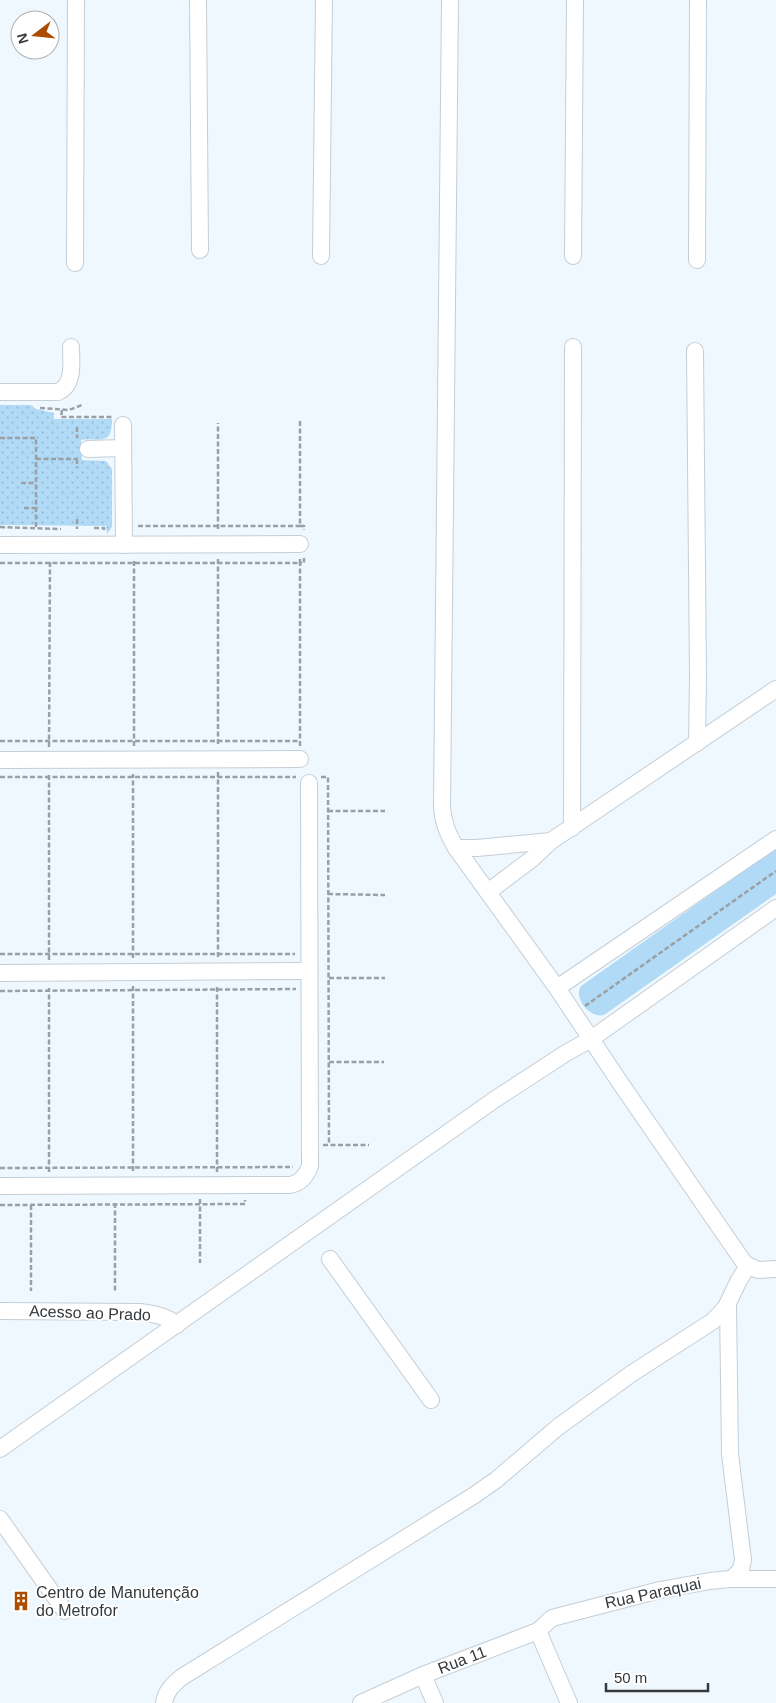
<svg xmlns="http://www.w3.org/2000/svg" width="776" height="1703" font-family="Helvetica,sans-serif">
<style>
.green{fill:#b1daf7}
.park{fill:url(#park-dots)}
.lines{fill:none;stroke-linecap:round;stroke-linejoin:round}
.minor-casing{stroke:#c4ced6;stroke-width:18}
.path{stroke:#9aa0a5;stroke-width:2.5;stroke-dasharray:5 2.5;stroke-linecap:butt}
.minor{stroke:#fff;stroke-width:16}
.labels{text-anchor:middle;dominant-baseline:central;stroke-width:4;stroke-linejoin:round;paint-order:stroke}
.street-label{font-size:16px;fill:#35393c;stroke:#fff}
.poi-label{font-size:16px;fill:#35393c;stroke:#fff;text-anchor:start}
</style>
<defs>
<pattern id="park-dots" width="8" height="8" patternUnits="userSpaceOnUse" patternTransform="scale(1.25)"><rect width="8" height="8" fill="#b1daf7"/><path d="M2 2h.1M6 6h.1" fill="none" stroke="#99bcd5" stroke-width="1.8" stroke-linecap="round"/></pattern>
</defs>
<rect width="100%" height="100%" fill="#eff8fe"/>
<path class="green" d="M776 848V894L604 1015C590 1019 573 998 581 986Z"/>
<path class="park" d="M0 405H31L36 409 54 413V419H112C112 446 101 438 81 440L82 460 106 461 112 469V527L107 534 106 526 0 525Z"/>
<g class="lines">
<defs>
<g id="minor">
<path d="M198 0 200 250"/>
<path d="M450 0 442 807C443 823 448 834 456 848L557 988 621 1084 745 1264 758 1270 776 1269"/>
<path d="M321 256 324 0"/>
<path d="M573 256 575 0"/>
<path d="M697 260 698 0"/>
<path d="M75 263 76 0"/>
<path d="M695 351 698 677 697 743"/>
<path d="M0 392H58C75 385 71 362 71 347"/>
<path d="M123 425 124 545"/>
<path d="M88 449 123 448"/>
<path d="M0 545 300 544"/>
<path d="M0 760 300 759"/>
<path d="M572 828 573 347"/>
<path d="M456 848H477L551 841"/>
<path d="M488 892 533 858 551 841 776 689"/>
<path d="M0 973 309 971"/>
<path d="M557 988 776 839"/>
<path d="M0 1186 290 1185C300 1183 306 1177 310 1166L309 783"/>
<path d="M330 1259 431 1400"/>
<path d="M728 1303 730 1454 743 1560 741 1569 732 1579"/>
<path d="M0 1311 140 1312C154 1314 167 1316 177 1325"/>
<path d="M0 1449 494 1100 566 1053 591 1039 776 908"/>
<path d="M0 1519 65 1611"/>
<path d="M538 1631 552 1618 660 1590 710 1581 730 1579H776"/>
<path d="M423 1675 435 1703"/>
<path d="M164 1703C166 1691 172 1685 182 1677L473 1496 496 1480 558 1427 631 1374 713 1321 726 1307 739 1280 748 1266"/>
<path d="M361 1703 423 1675 538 1631 569 1703"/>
</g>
</defs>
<use href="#minor" class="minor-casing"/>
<g class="path">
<path d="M40 408 69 410 82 405"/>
<path d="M62 410 61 417H112"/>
<path d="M300 421V526H304V530"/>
<path d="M77 427V438"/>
<path d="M0 438H36V527"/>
<path d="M36 459H77"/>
<path d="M77 459V468"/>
<path d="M21 483H36"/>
<path d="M24 508H36"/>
<path d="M77 519V529"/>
<path d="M138 526H300V529"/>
<path d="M0 527 61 529"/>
<path d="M94 528H104V530"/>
<path d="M218 529V423"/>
<path d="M0 563H300V559"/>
<path d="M0 741H300"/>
<path d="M218 744V557"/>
<path d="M134 746V559"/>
<path d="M300 746V563H304V558"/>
<path d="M49 747 50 560"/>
<path d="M0 777H296"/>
<path d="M321 777H328L329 1145"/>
<path d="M328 811H385"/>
<path d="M328 894 385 895"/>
<path d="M0 954H295"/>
<path d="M218 957V772"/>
<path d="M133 958V774"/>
<path d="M49 960V775"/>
<path d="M329 978H385"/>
<path d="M0 991 296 989"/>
<path d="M585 1006 776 871"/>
<path d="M329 1062H384"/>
<path d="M323 1145H369"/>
<path d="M0 1168 293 1167"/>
<path d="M133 1171V986"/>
<path d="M49 1172V988"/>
<path d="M217 1172V985"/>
<path d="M200 1199V1263"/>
<path d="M115 1203V1292"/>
<path d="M0 1205 245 1204V1200"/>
<path d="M31 1205V1291"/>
</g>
<use href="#minor" class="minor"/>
</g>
<defs>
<symbol id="building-bare" viewBox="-9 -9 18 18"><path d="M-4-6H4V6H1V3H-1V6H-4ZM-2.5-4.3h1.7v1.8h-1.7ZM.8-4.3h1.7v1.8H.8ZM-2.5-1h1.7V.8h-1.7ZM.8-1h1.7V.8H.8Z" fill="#ab4c00" stroke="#fff" stroke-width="2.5" paint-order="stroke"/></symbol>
</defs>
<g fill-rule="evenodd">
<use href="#building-bare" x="7" y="1587" width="28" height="28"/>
</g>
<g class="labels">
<g class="street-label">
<text transform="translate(90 1313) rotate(2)">Acesso ao Prado</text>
<text transform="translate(653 1593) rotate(-12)">Rua Paraquai</text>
<text transform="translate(462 1660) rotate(-21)">Rua 11</text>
</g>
<g class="poi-label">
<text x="36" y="1592">Centro de Manutenção<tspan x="36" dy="18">do Metrofor</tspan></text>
</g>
</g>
<g transform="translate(35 35) rotate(254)"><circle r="24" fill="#ffffff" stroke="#aeb0b1"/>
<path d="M0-4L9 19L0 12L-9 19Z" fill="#ab4c00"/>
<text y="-8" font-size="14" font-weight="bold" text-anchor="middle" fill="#35393c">N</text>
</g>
<path d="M606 1683v8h102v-8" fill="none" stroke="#35393c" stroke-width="2.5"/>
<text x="614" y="1683" font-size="15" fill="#35393c" stroke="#ffffff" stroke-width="4" paint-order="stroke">50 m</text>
</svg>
